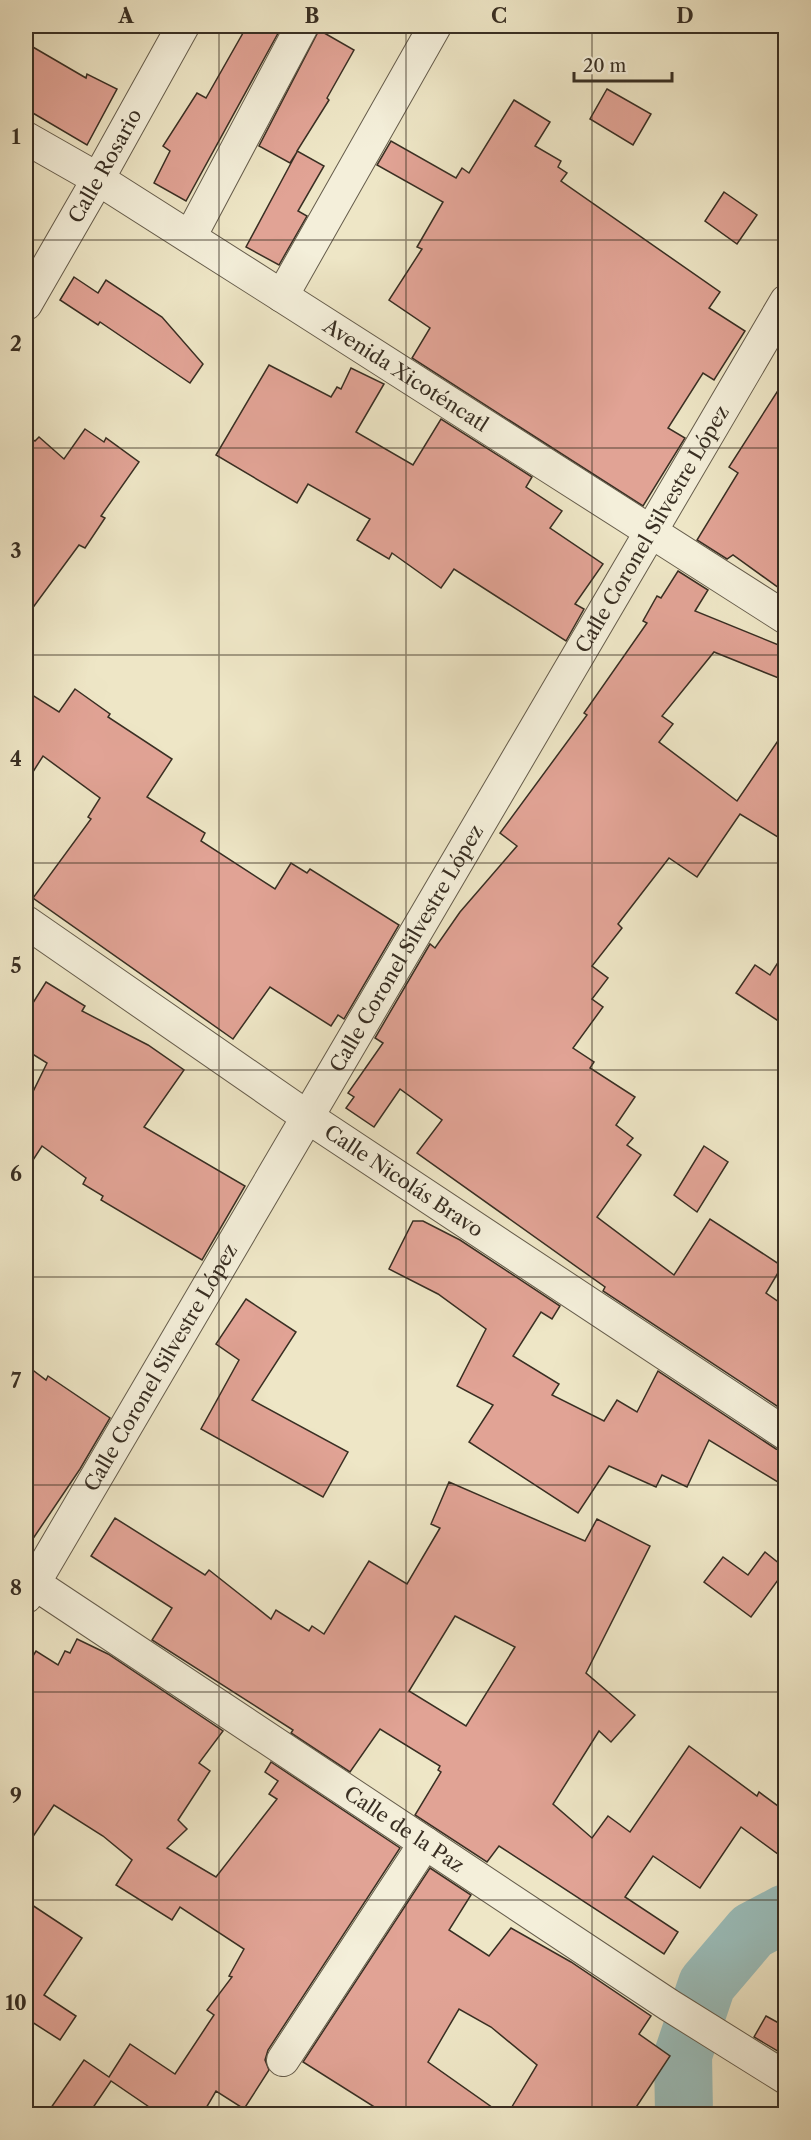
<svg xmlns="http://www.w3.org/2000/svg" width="811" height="2140" font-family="'Libre Caslon Text',serif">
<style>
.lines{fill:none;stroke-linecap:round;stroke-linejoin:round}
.river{stroke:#9bbebb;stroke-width:58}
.building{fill:#e1a395;stroke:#392f23;stroke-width:1.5;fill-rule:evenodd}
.street-casing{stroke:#665d4c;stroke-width:34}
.street{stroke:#f4efda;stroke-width:32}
.grid{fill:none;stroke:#392f23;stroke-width:1.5;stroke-opacity:0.55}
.labels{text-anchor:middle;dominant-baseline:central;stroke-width:4.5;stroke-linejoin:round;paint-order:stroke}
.street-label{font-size:20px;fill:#392f23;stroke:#f4efda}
.neatline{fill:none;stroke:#392f23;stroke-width:2}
.grid-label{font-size:20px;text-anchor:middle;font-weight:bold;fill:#392f23}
</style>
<rect width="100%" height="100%" fill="#eee6c6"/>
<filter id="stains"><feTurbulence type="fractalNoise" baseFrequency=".00333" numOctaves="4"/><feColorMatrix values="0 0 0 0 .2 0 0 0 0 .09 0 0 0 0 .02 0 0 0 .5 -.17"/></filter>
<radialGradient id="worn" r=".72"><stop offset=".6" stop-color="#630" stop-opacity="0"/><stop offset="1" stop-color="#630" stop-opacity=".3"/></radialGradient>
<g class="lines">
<path class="river" d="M684 2114 683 2055 707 1984 752 1931 786 1913"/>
</g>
<g class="building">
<path d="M247 26H282L186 201 154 183 170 151 163 146 197 93 206 98Z"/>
<path d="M319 30 354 50 327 98 329 100 297 151 324 166 298 211 307 216 279 265 246 247 297 152 290 163 259 146Z"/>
<path d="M26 43 86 78 87 74 117 89 87 145 26 109Z"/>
<path d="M607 89 651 114 633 145 590 119Z"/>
<path d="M514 100 550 122 535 146 561 161 558 167 567 173 561 181 720 292 709 308 745 331 714 380 703 373 668 428 685 438 643 506 412 358 430 328 389 300 422 249 417 247 443 202 377 165 391 141 456 178 462 168 469 173Z"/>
<path d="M724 192 757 215 737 244 705 221Z"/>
<path d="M74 277 98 293 106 280 162 317 203 364 190 383 100 322 98 325 60 300Z"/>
<path d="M269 365 331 397 337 387 341 389 351 368 384 384 356 432 413 465 441 419 532 477 526 487 562 511 550 528 603 564 575 604 584 609 566 641 454 569 441 588 392 553 389 559 357 540 370 519 308 484 297 503 216 455Z"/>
<path d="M786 378V593L733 555 727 559 697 540 738 473 729 467Z"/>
<path d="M85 429 104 442 106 438 139 462 101 516 105 518 85 548 79 545 26 617V435L35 441 39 437 64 459Z"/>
<path d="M678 571 708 590 695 611 786 648V681L714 652 662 716 673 724 659 742 737 801 786 729V842L740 814 697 877 669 858 618 924 622 928 592 966 608 978 592 999 603 1007 573 1048 594 1062 590 1068 635 1097 616 1125 633 1138 627 1145 641 1155 597 1217 674 1275 710 1219 782 1266 766 1293 786 1307V1412L603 1291 605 1287 417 1153 442 1120 400 1089 374 1127 346 1108 354 1097 348 1093 383 1043 375 1038 430 944 435 948 460 912 517 846 500 833 587 715 584 713 647 623 643 621 657 596 661 598Z"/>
<path d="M75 689 110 714 108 717 172 759 147 797 205 833 201 841 275 889 291 863 307 873 310 869 399 925 344 1019 338 1015 331 1026 270 987 233 1039 33 898 91 819 88 817 100 798 43 756 26 783V691L59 712Z"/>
<path d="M786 950V1026L736 993 755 965 770 975Z"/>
<path d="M46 982 85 1006 82 1011 148 1045 184 1070 144 1127 245 1186 202 1260 101 1200 103 1196 83 1184 86 1178 42 1146 26 1171V1106L47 1063 26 1050V1014Z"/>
<path d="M704 1146 728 1162 697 1212 674 1195Z"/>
<path d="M413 1221H423L460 1240 560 1306 552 1319 541 1312 513 1356 559 1384 552 1395 604 1421 617 1400 637 1412 658 1371 776 1449 786 1452V1487L709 1440 687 1487 662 1475 656 1487 609 1466 578 1513 469 1442 493 1405 457 1386 486 1329 438 1294 389 1269Z"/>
<path d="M246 1299 296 1332 252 1400 348 1452 323 1497 201 1429 239 1360 216 1344Z"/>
<path d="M26 1365 46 1380 48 1376 110 1418 80 1469 26 1549Z"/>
<path d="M449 1482 585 1541 597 1519 650 1546 586 1673 635 1715 611 1742 599 1731 553 1804 592 1838 608 1816 630 1832 689 1746 757 1796 759 1792 786 1812V1860L741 1827 700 1888 653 1856 625 1897 678 1932 664 1954 499 1846 487 1862 415 1815 441 1772 438 1770 440 1766 380 1729 350 1772 291 1733 293 1730 152 1640 172 1608 91 1556 115 1518 205 1575 209 1570 271 1619 276 1610 309 1631 312 1626 324 1634 369 1561 407 1584 440 1528 431 1524ZM455 1616 515 1647 466 1726 409 1691Z"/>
<path d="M765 1552 786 1569 751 1617 704 1582 723 1557 748 1575Z"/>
<path d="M77 1639 108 1654 223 1731 199 1763 210 1771 178 1820 187 1829 167 1848 216 1877 277 1799 269 1794 278 1781 265 1772 271 1762 400 1848 268 2050 265 2060 269 2070 244 2109 216 2091 202 2115H161L111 2081 88 2115H46L84 2060 109 2077 130 2044 175 2074 214 2015 207 2010 232 1977 229 1976 244 1949 180 1907 172 1920 116 1885 132 1860 103 1836 54 1805 26 1847V1667L36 1651 58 1665 65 1651 70 1653Z"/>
<path d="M430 1868 471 1895 449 1930 489 1956 511 1928 571 1962 651 2016 639 2034 670 2056 631 2115H507L537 2065 491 2027 459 2009 428 2062 503 2115H387L303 2062Z"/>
<path d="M26 1901 82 1938 44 1995 76 2016 60 2040 29 2020 26 2025Z"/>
<path d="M766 2016 786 2027V2056L754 2037Z"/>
</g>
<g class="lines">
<defs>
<g id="street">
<path id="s1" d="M26 138 98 179 282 296 786 618"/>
<path d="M190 237 302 26"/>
<path d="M282 296 435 26"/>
<path id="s2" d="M26 304 98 179 183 26"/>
<path id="s3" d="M26 922 306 1116 786 1434"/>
<path id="s4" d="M26 1578 669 2005 786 2078"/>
<path id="s5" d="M26 1597 786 301"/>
<path d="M283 2060 425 1843"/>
</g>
</defs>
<use href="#street" class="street-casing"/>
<use href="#street" class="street"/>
</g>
<path class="grid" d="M219 26V2114M406 26V2114M592 26V2114M26 240H786M26 448H786M26 655H786M26 863H786M26 1070H786M26 1277H786M26 1485H786M26 1692H786M26 1900H786"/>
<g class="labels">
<g class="street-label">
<text stroke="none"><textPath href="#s2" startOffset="159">Calle Rosario</textPath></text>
<text stroke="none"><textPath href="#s1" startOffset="448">Avenida Xicoténcatl</textPath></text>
<text stroke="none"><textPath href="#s5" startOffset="1238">Calle Coronel Silvestre López</textPath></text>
<text stroke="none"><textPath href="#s5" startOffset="752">Calle Coronel Silvestre López</textPath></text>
<text stroke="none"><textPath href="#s3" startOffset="458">Calle Nicolás Bravo</textPath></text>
<text stroke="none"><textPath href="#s5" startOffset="266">Calle Coronel Silvestre López</textPath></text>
<text stroke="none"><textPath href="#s4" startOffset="454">Calle de la Paz</textPath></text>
</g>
</g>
<rect width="811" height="2140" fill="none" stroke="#eee6c6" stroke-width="66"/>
<path d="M574 72v9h98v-9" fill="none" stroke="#392f23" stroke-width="3"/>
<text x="583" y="72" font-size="18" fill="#392f23" stroke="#f4efda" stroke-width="4.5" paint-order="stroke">20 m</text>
<rect x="33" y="33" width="745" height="2074" class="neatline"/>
<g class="grid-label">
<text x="126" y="23">A</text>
<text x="312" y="23">B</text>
<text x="499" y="23">C</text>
<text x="685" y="23">D</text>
<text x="16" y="144">1</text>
<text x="16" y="351">2</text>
<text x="16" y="558">3</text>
<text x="16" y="766">4</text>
<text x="16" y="973">5</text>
<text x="16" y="1181">6</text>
<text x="16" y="1388">7</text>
<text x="16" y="1595">8</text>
<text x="16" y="1803">9</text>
<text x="16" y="2010">10</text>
</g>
<rect width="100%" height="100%" filter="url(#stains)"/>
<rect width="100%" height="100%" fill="url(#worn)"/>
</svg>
